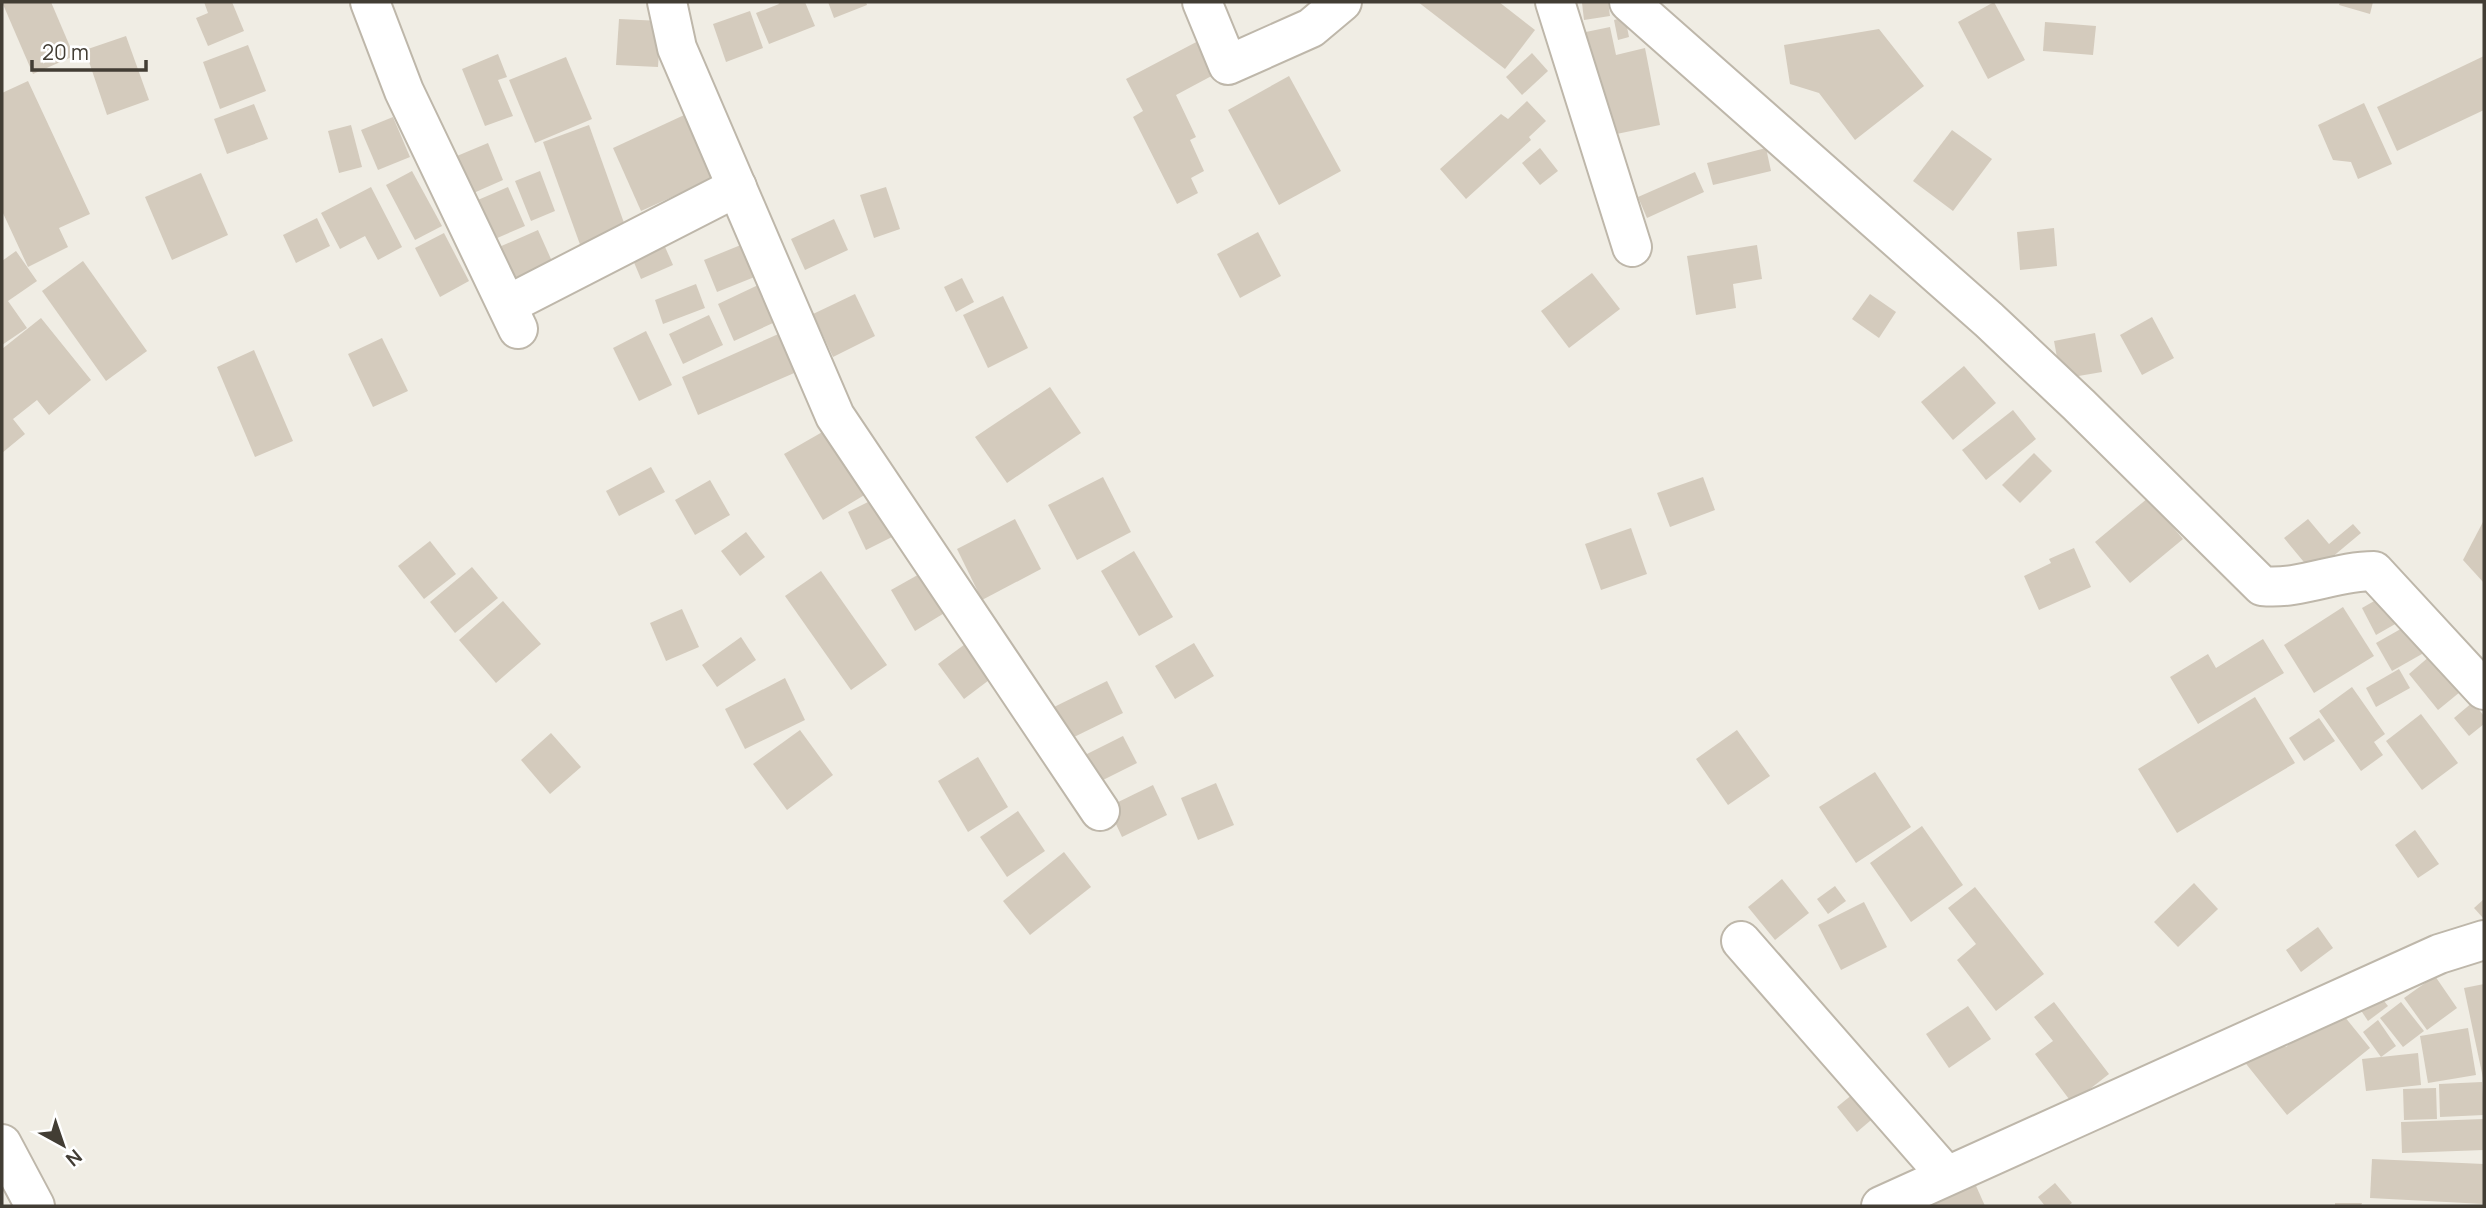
<svg xmlns="http://www.w3.org/2000/svg" width="2486" height="1208" font-family="Manrope,sans-serif">
<style>
.building{fill:#d4cbbd}
.lines{fill:none;stroke-linecap:round;stroke-linejoin:round}
.street-casing{stroke:#beb7aa;stroke-width:42}
.street{stroke:#fff;stroke-width:38}
</style>
<rect width="100%" height="100%" fill="#f0ede4"/>
<g class="building">
<path d="M2 2H51L74 56 33 74Z"/>
<path d="M204 2H232L244 31 208 46 196 18 208 13Z"/>
<path d="M778 2H805L815 26 769 44 756 13 779 4Z"/>
<path d="M828 2H866L867 5 834 18Z"/>
<path d="M1418 2H1499L1535 30 1505 69Z"/>
<path d="M1594 2H1608L1610 16 1584 20 1582 3Z"/>
<path d="M1994 2 2025 60 1988 79 1958 22Z"/>
<path d="M2340 2H2373L2370 14 2339 5Z"/>
<path d="M750 11 763 48 726 62 713 24Z"/>
<path d="M1625 17 1629 37 1618 40 1614 20Z"/>
<path d="M619 19 661 21 658 67 616 65Z"/>
<path d="M2045 22 2096 26 2093 55 2043 51Z"/>
<path d="M1610 27 1616 55 1645 48 1660 125 1602 137 1581 33Z"/>
<path d="M1879 29 1924 86 1855 140 1819 93 1790 84 1784 45Z"/>
<path d="M126 36 149 100 107 115 85 50Z"/>
<path d="M1202 39 1219 72 1176 95 1196 137 1190 140 1204 171 1191 178 1198 193 1177 204 1133 117 1143 111 1126 79Z"/>
<path d="M248 45 266 91 220 109 203 62Z"/>
<path d="M1532 53 1548 71 1522 95 1506 77Z"/>
<path d="M498 54 507 77 498 80 513 116 485 126 462 69Z"/>
<path d="M2484 56V110L2397 151 2377 107Z"/>
<path d="M566 57 592 119 535 143 509 80Z"/>
<path d="M1289 76 1341 171 1279 205 1228 110Z"/>
<path d="M28 81 90 214 59 228 68 247 28 267 2 211V93Z"/>
<path d="M1527 101 1546 121 1529 137 1531 140 1466 199 1440 169 1501 114 1508 119Z"/>
<path d="M2364 103 2392 164 2358 179 2351 162 2333 160 2318 125Z"/>
<path d="M254 104 268 139 227 154 214 119Z"/>
<path d="M695 110 723 174 641 211 613 148Z"/>
<path d="M393 117 410 157 378 170 361 130Z"/>
<path d="M351 125 362 167 339 173 328 131Z"/>
<path d="M589 125 628 234 582 250 543 142Z"/>
<path d="M1952 130 1992 159 1953 211 1913 181Z"/>
<path d="M488 143 503 180 460 199 445 161Z"/>
<path d="M1540 148 1558 171 1540 185 1522 163Z"/>
<path d="M1766 148 1771 171 1713 185 1707 163Z"/>
<path d="M412 171 442 226 415 240 386 185Z"/>
<path d="M540 171 555 211 531 221 515 181Z"/>
<path d="M1695 172 1704 192 1647 218 1638 197Z"/>
<path d="M201 173 228 235 172 260 145 197Z"/>
<path d="M371 187 402 247 378 260 365 236 340 249 321 213Z"/>
<path d="M508 187 525 226 481 245 464 206Z"/>
<path d="M886 187 900 229 874 238 860 195Z"/>
<path d="M317 218 330 246 296 263 283 235Z"/>
<path d="M834 219 848 250 805 270 791 239Z"/>
<path d="M2054 228 2057 266 2020 270 2017 232Z"/>
<path d="M538 230 555 268 506 289 490 251Z"/>
<path d="M1258 232 1281 276 1240 298 1217 254Z"/>
<path d="M444 233 469 281 440 297 415 248Z"/>
<path d="M662 240 673 265 641 279 630 253Z"/>
<path d="M753 240 767 272 717 292 704 260Z"/>
<path d="M1757 245 1762 279 1733 284 1736 308 1696 315 1687 256Z"/>
<path d="M16 251 37 281 8 301 27 328 2 345V261Z"/>
<path d="M83 261 147 351 106 381 42 291Z"/>
<path d="M1592 273 1620 309 1569 348 1541 311Z"/>
<path d="M962 278 974 302 956 312 944 287Z"/>
<path d="M769 280 786 317 734 341 718 304Z"/>
<path d="M696 284 705 308 663 324 655 300Z"/>
<path d="M855 294 875 336 833 357 813 314Z"/>
<path d="M1870 294 1896 312 1879 338 1852 319Z"/>
<path d="M1003 296 1028 348 988 368 963 315Z"/>
<path d="M709 315 723 345 683 364 669 334Z"/>
<path d="M2152 317 2174 358 2142 375 2120 335Z"/>
<path d="M41 318 91 380 49 415 37 400 13 419 25 434 2 453V349Z"/>
<path d="M792 328 808 367 698 415 682 377Z"/>
<path d="M646 331 672 385 639 401 613 348Z"/>
<path d="M2095 333 2102 372 2061 379 2054 341Z"/>
<path d="M382 338 408 391 373 407 348 354Z"/>
<path d="M254 350 293 441 255 457 217 367Z"/>
<path d="M1964 366 1996 403 1953 440 1921 402Z"/>
<path d="M1050 387 1081 433 1007 483 975 437Z"/>
<path d="M2013 410 2036 439 1986 480 1962 450Z"/>
<path d="M838 423 876 488 823 520 784 454Z"/>
<path d="M2034 453 2052 471 2020 503 2002 485Z"/>
<path d="M651 467 665 492 619 516 606 491Z"/>
<path d="M1103 477 1131 532 1077 560 1048 505Z"/>
<path d="M1703 477 1715 510 1670 527 1657 493Z"/>
<path d="M710 480 730 515 695 535 675 500Z"/>
<path d="M880 496 898 534 866 550 848 512Z"/>
<path d="M2148 498 2183 539 2130 583 2095 542Z"/>
<path d="M1015 519 1041 569 982 600 957 549Z"/>
<path d="M2308 519 2329 544 2353 524 2361 533 2313 573 2284 538Z"/>
<path d="M2484 520V583L2463 560Z"/>
<path d="M1631 528 1647 574 1601 590 1585 544Z"/>
<path d="M746 532 765 557 740 576 721 551Z"/>
<path d="M430 541 456 574 424 599 398 566Z"/>
<path d="M2074 548 2091 587 2039 610 2024 576 2051 563 2049 559Z"/>
<path d="M1134 551 1173 617 1139 636 1101 571Z"/>
<path d="M472 567 498 598 455 633 430 602Z"/>
<path d="M821 571 887 665 851 690 785 596Z"/>
<path d="M923 572 946 612 915 631 891 590Z"/>
<path d="M2390 592 2404 619 2376 635 2362 608Z"/>
<path d="M503 601 541 644 496 683 459 640Z"/>
<path d="M2343 607 2374 656 2314 693 2284 645Z"/>
<path d="M682 609 699 647 666 661 650 623Z"/>
<path d="M2413 622 2429 650 2392 671 2376 643Z"/>
<path d="M741 637 756 660 717 687 702 665Z"/>
<path d="M972 639 997 674 964 699 938 664Z"/>
<path d="M2263 639 2284 673 2198 724 2170 677 2208 654 2216 668Z"/>
<path d="M1194 643 1214 676 1175 699 1155 666Z"/>
<path d="M2430 656 2471 683 2438 710 2409 674Z"/>
<path d="M2399 669 2410 688 2376 707 2366 688Z"/>
<path d="M785 678 805 720 745 749 725 709Z"/>
<path d="M1107 681 1123 713 1070 739 1054 707Z"/>
<path d="M2352 687 2385 734 2374 742 2383 755 2361 771 2319 711Z"/>
<path d="M2255 697 2295 763 2177 833 2138 769Z"/>
<path d="M2473 702 2484 716V724L2469 736 2454 718Z"/>
<path d="M2421 714 2458 763 2422 790 2386 741Z"/>
<path d="M2319 718 2335 741 2304 761 2289 738Z"/>
<path d="M800 730 833 775 787 810 753 764Z"/>
<path d="M1737 730 1770 776 1728 805 1696 759Z"/>
<path d="M551 733 581 767 550 794 521 760Z"/>
<path d="M1123 736 1137 763 1093 785 1079 758Z"/>
<path d="M978 757 1008 807 968 832 938 781Z"/>
<path d="M1875 772 1911 827 1856 863 1819 807Z"/>
<path d="M1216 783 1234 825 1198 840 1181 798Z"/>
<path d="M1153 785 1167 815 1122 837 1108 807Z"/>
<path d="M1018 811 1045 851 1007 877 980 837Z"/>
<path d="M1922 826 1963 885 1911 922 1870 863Z"/>
<path d="M2415 830 2439 864 2418 878 2395 845Z"/>
<path d="M1064 852 1091 887 1030 935 1003 901Z"/>
<path d="M1782 879 1809 913 1775 940 1748 907Z"/>
<path d="M2194 883 2218 909 2178 947 2154 922Z"/>
<path d="M1835 886 1846 901 1828 914 1817 899Z"/>
<path d="M1975 887 2044 974 1996 1011 1957 960 1976 944 1948 908Z"/>
<path d="M2484 899V919L2474 908Z"/>
<path d="M1864 902 1887 947 1841 970 1818 925Z"/>
<path d="M2318 927 2333 948 2301 972 2286 950Z"/>
<path d="M2435 976 2457 1008 2427 1030 2404 998Z"/>
<path d="M2484 984V1078H2483L2464 988Z"/>
<path d="M2376 991 2388 1006 2368 1021 2358 1006Z"/>
<path d="M2054 1002 2109 1074 2072 1103 2035 1054 2053 1041 2034 1017Z"/>
<path d="M2401 1002 2424 1031 2403 1047 2380 1018Z"/>
<path d="M1968 1006 1991 1039 1949 1068 1926 1034Z"/>
<path d="M2336 1006 2370 1048 2287 1115 2243 1060 2275 1034 2286 1047Z"/>
<path d="M2378 1020 2396 1046 2381 1057 2363 1032Z"/>
<path d="M2468 1028 2476 1075 2428 1083 2420 1036Z"/>
<path d="M2418 1053 2421 1085 2366 1091 2362 1059Z"/>
<path d="M2482 1082 2484 1115 2440 1117 2439 1084Z"/>
<path d="M1864 1085 1884 1109 1857 1132 1837 1107Z"/>
<path d="M2436 1088 2437 1119 2404 1120 2403 1089Z"/>
<path d="M2484 1119V1150L2402 1153 2401 1122Z"/>
<path d="M2372 1159 2484 1164V1204L2370 1198Z"/>
<path d="M1973 1179 1985 1206H1924Z"/>
<path d="M2055 1183 2072 1203 2068 1206H2045L2038 1197Z"/>
<path d="M2335 1203H2362L2361 1206H2335Z"/>
</g>
<g class="lines">
<defs>
<g id="street">
<path d="M370 2 404 91 518 329"/>
<path d="M667 2 677 48 835 416 1100 811"/>
<path d="M1202 2 1228 65 1311 28 1342 2"/>
<path d="M1555 2 1632 247"/>
<path d="M1629 2 1989 320 2079 405 2262 586C2300 590 2336 571 2374 571L2484 690"/>
<path d="M507 305 737 187"/>
<path d="M1741 941 1946 1175"/>
<path d="M2 1144 35 1206"/>
<path d="M1881 1206 2439 954 2484 940"/>
</g>
</defs>
<use href="#street" class="street-casing"/>
<use href="#street" class="street"/>
</g>
<rect width="2486" height="1208" fill="none" stroke="#423d34" stroke-width="7"/>
<g transform="translate(63 1145) rotate(140)" stroke="#ffffff" stroke-width="5" paint-order="stroke">
<path d="M0-5L12 26L0 18L-12 26Z" fill="#423d34"/>
<text y="-10" font-size="19" font-weight="bold" text-anchor="middle" fill="#423d34">N</text>
</g>
<path d="M32 60v10h114v-10" fill="none" stroke="#423d34" stroke-width="3.5"/>
<text x="42" y="60" font-size="21" fill="#423d34" stroke="#ffffff" stroke-width="5" paint-order="stroke">20 m</text>
</svg>
